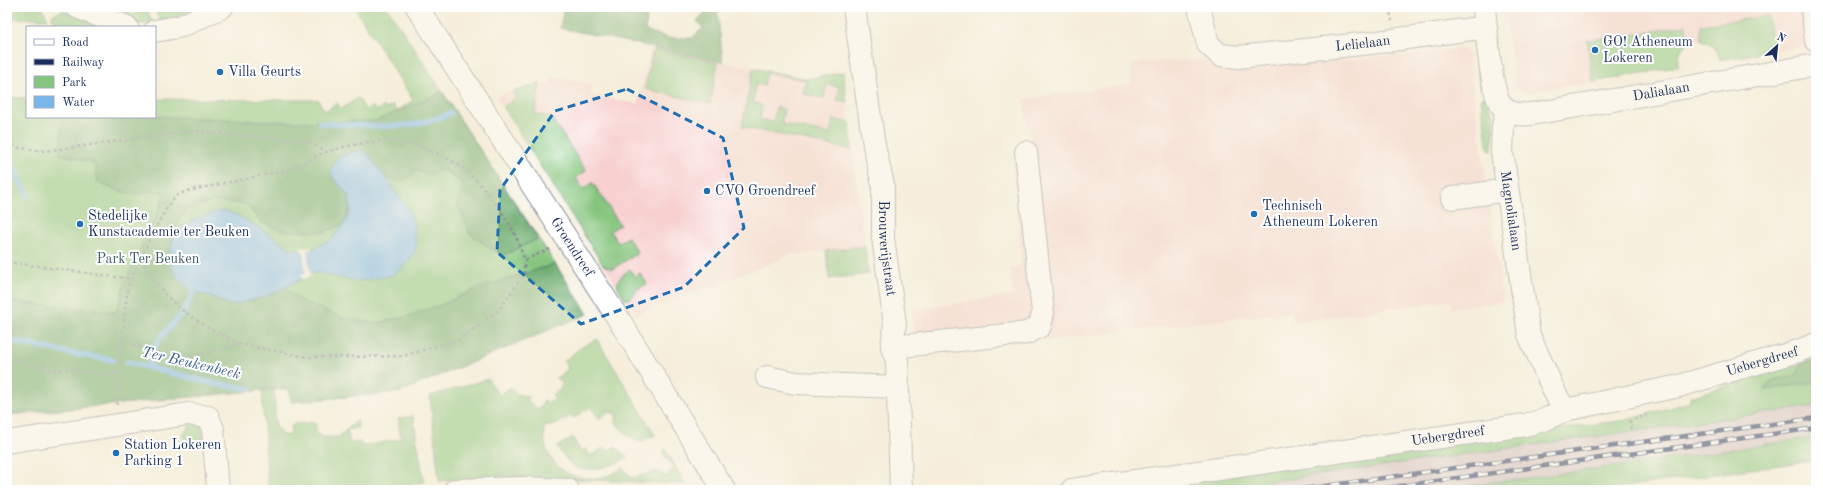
<svg xmlns="http://www.w3.org/2000/svg" width="1823" height="497" font-family="'Old Standard TT',serif">
<style>
.built{fill:#f7d0cf}
.industrial{fill:#d2bec5}
.green{fill:#85c57d;stroke:#507a6e}
.forest{fill:#6caa6c;stroke:#446c65}
.water{fill:#77b7eb;stroke:#4973a4}
.pier{fill:#f5eedb}
.lines{fill:none;stroke-linecap:round;stroke-linejoin:round}
.stream{stroke:#77b7eb;stroke-width:5.5}
.minor-casing{stroke:#888e9c;stroke-width:24}
.path{stroke:#888e9c;stroke-width:2.5;stroke-dasharray:3 3;stroke-linecap:butt}
.minor{stroke:#fff;stroke-width:22}
.rail-casing{stroke:#1b2f5e;stroke-width:4.5}
.rail{stroke:#fff;stroke-width:3;stroke-dasharray:9;stroke-linecap:butt}
.marked{fill:none;stroke:#1f6fb2;stroke-width:3;stroke-dasharray:8 5;stroke-linejoin:round}
.poi-dot{fill:#1f6fb2;stroke:#fff;stroke-width:1.5}
.labels{text-anchor:middle;dominant-baseline:central;stroke-width:4;stroke-linejoin:round;paint-order:stroke}
.poi-label{font-size:14px;fill:#1b2f5e;stroke:#fff;text-anchor:start}
.street-label{font-size:14px;fill:#1b2f5e;stroke:#fff}
.park-label{font-size:14px;fill:#3b5c67;stroke:#fff}
.water-label{font-size:15px;font-style:italic;fill:#3b5f8f;stroke:#fff}
</style>
<rect width="100%" height="100%" fill="#fff"/>
<filter id="ink" filterUnits="userSpaceOnUse"><feTurbulence type="fractalNoise" baseFrequency=".025" numOctaves="2"/><feDisplacementMap in="SourceGraphic" scale="8" xChannelSelector="R" yChannelSelector="G"/><feConvolveMatrix kernelMatrix="1 2 1 2 8 2 1 2 1" color-interpolation-filters="sRGB"/></filter>
<filter id="wash" filterUnits="userSpaceOnUse"><feTurbulence type="fractalNoise" baseFrequency=".012" numOctaves="4" result="noise"/><feDisplacementMap in="SourceGraphic" scale="16" xChannelSelector="R" yChannelSelector="G"/><feGaussianBlur stdDeviation="0.9" result="paint"/><feColorMatrix in="noise" values="0 0 0 0 0 0 0 0 0 0 0 0 0 0 0 0 0 1.4 0 .05"/><feComposite in="paint" operator="in"/></filter>
<g filter="url(#wash)">
<rect width="100%" height="100%" fill="#f5eedb"/>
<g class="built">
<path d="M1503 7H1816V44L1720 60 1717 50 1708 42 1701 40 1689 42 1683 47 1677 57 1678 67 1524 93 1515 87Z"/>
<path d="M651 47 807 79 843 72 865 246 782 256V259L635 315 496 96 540 83 550 85 551 77 592 85 590 95 638 104Z"/>
<path d="M1461 49 1468 53 1503 302 1452 308 1450 300 1294 322 1292 312 1060 339 917 351 912 310 1013 295 1010 268 1022 265 1013 163 1033 159 1024 99 1132 84 1131 64 1159 61 1204 60 1220 66 1253 68Z"/>
</g>
<path class="industrial" d="M1816 406V437L1634 464 1436 490H1207Z"/>
<g class="green">
<path d="M7 7H42L48 19 7 18Z"/>
<path d="M93 7 118 8 146 7 153 24H138Z"/>
<path d="M154 7H202L161 23Z"/>
<path d="M357 7H387L588 314 400 392 291 402 289 389 274 390 276 428H278L282 435 289 436 291 432V426H294V424L315 422 317 434 322 437H338L357 420 358 428 347 430 350 443 360 442 363 446 401 439 398 419 413 416 424 482 364 490H268L262 390 7 415V97L27 98V117H155V99L318 100 325 111 337 103 341 109 358 98 366 110 373 106 376 111 384 106 386 109 393 105 397 111 413 100 356 10Z"/>
<path d="M66 9V12L100 26 53 25 52 15Z"/>
<path d="M1768 16 1774 51 1720 60C1718 49 1712 43 1701 40V25Z"/>
<path d="M1686 25 1689 42C1680 49 1677 56 1678 67L1593 82 1587 40 1638 34Z"/>
<path d="M1474 42 1477 43 1485 87H1480Z"/>
<path d="M653 49 718 63 710 104 645 89Z"/>
<path d="M753 68 807 79 843 72 847 103 837 101 839 87 827 84 824 98 803 94 806 80 767 73 764 86 756 84 753 102 762 105 760 119 773 122 776 107 784 109 782 124 830 134 833 119 850 123 852 150 742 127Z"/>
<path d="M540 83 535 114 551 117 586 171 576 178 583 189 593 183 620 225 610 231 618 243 628 237 638 253 612 269 603 265 503 107 516 98 512 92Z"/>
<path d="M1487 96 1489 106 1495 117 1492 151H1490L1487 145 1481 97Z"/>
<path d="M865 246 868 274 829 279 826 251Z"/>
<path d="M630 269 635 277 640 273 647 284 634 291 636 294 626 300C615 284 613 282 630 269Z"/>
<path d="M597 339 655 435 640 442C628 437 621 431 615 420L617 415 609 411 599 419 591 407 581 412 582 413 574 418 572 415 558 424 544 427C542 454 557 475 585 478 592 478 599 479 606 476 612 475 617 471 623 468L632 478 658 471 667 477 674 467 663 454 665 449 685 484 498 476 439 481 430 396 488 379 499 395 511 387 517 394 529 397 527 400 537 409 540 407 545 400 547 403 555 398 552 395 561 389 560 387 563 385 558 378 555 379 568 369 564 361 580 348Z"/>
<path d="M1802 363 1796 375 1772 380 1765 389 1816 382V406L1207 490H1117L1626 420 1690 402V397Z"/>
<path d="M192 422 201 424 204 439 199 444 192 445 182 437Z"/>
<path d="M573 437 580 451 586 449 590 456 605 447 608 451 615 446 628 458C614 464 588 476 573 466 567 461 562 453 557 447Z"/>
<path d="M1816 437V460L1601 490H1436L1634 464Z"/>
</g>
<g class="forest">
<path d="M564 7H604L614 10 624 7H642L646 10 647 21 645 30 669 38H692L703 28 697 21 709 7H717L723 62 560 28Z"/>
<path d="M442 92 538 239 502 256 470 234 457 204 463 184 443 169 427 176 418 171 399 182 384 177 367 153 332 176C349 196 356 198 344 224L325 232 283 231 260 222 246 204 213 201 188 209 176 226 172 242 193 293 208 295 231 305 264 297 285 287 298 299 343 318 376 323 405 317 443 304 478 288 555 264 588 314 400 392 291 402 289 389 262 390 7 415V301L116 312 126 280 159 211 164 193C148 188 149 194 137 194 125 194 109 188 98 182L94 163 60 154 62 117 155 116 293 122 376 121Z"/>
<path d="M1816 358V382L1765 390 1772 380 1796 375 1802 363Z"/>
</g>
<path class="water" d="M360 150 367 153 407 207 412 218 416 248 408 262 393 275 360 281 336 277 318 272 301 275 302 279 264 297 231 305 208 295 193 293 174 274 169 260 172 242 177 232 196 219 215 212 225 211 237 215 257 227 293 250H311L331 240 344 224 351 210 349 196 332 176 331 170 339 157Z"/>
<path class="pier" d="M311 247V250H307L310 274 313 275 302 279 301 275 306 274 303 250H300V248Z"/>
<g class="lines">
<g class="stream">
<path d="M320 123C365 125 408 133 451 113"/>
<path d="M11 163 28 196"/>
<path d="M7 340 75 354 113 360"/>
<path d="M7 340 9 305"/>
<path d="M127 362 216 384 250 389"/>
<path d="M150 366C150 345 165 332 178 318 185 311 189 302 193 293"/>
</g>
</g>
</g>
<g filter="url(#ink)">
<g class="lines">
<defs>
<g id="minor">
<path d="M77 7 127 27"/>
<path id="s1" d="M417 7 616 315 724 490"/>
<path id="s2" d="M854 7 874 145 883 185V238L895 324 892 347 897 361 901 490"/>
<path id="s3" d="M1199 7 1208 44 1220 55 1238 57 1371 43 1486 27"/>
<path id="s4" d="M1484 7C1486 26 1491 93 1501 105 1508 115 1521 115 1532 114L1816 65"/>
<path d="M1812 7 1816 41"/>
<path d="M155 31 182 26 222 7"/>
<path id="s5" d="M1507 111 1503 126 1502 152 1529 335 1556 395 1565 410"/>
<path d="M1452 198 1507 190"/>
<path d="M892 347 1027 333 1040 326 1043 313 1026 152"/>
<path d="M767 377 796 383 897 387"/>
<path d="M7 442 188 414 208 417 213 429 218 490"/>
<path d="M455 490 523 488 568 490"/>
<path id="s6" d="M1072 490 1525 425 1544 420 1565 410 1679 386 1798 351 1816 344"/>
</g>
</defs>
<use href="#minor" class="minor-casing"/>
<g class="path">
<path d="M1389 7 1392 21"/>
<path d="M7 142 20 148 45 151 195 131 310 142 326 152C346 146 367 141 389 141 416 142 446 155 467 171 478 179 508 219 514 232 518 240 521 251 525 260L550 249"/>
<path d="M140 259 164 293 179 308 207 327 240 344 307 357H348L403 356 459 340 498 311 524 274 525 260"/>
<path d="M7 262 130 279"/>
<path d="M122 339 133 345 172 357H186L203 354 240 344"/>
<path d="M7 360H16L49 370 71 369 105 375 118 373"/>
<path d="M117 405 118 373 128 286 153 232 168 206 176 196 187 191 288 170 325 152"/>
<path d="M1631 429 1630 421 1647 415"/>
</g>
<use href="#minor" class="minor"/>
<defs>
<g id="rail">
<path d="M1296 490 1816 418"/>
<path d="M1371 490 1816 428"/>
</g>
</defs>
<use href="#rail" class="rail-casing"/>
<use href="#rail" class="rail"/>
</g>
</g>
<path d="M0 0H1823V497H0ZM627 89 723 138 744 228 684 287 581 324 497 252 500 190 555 111Z" fill="#f5eedb" fill-opacity=".55" fill-rule="evenodd"/>
<path class="marked" d="M627 89 723 138 744 228 684 287 581 324 497 252 500 190 555 111Z"/>
<g class="poi-dot">
<circle cx="1595" cy="50" r="4"/>
<circle cx="220" cy="72" r="4"/>
<circle cx="707" cy="191" r="4"/>
<circle cx="1254" cy="214" r="4"/>
<circle cx="80" cy="224" r="4"/>
<circle cx="116" cy="453" r="4"/>
</g>
<g class="labels">
<g class="poi-label">
<text x="1603" y="42">GO! Atheneum<tspan x="1603" dy="16">Lokeren</tspan></text>
<text x="228" y="72">Villa Geurts</text>
<text x="715" y="191">CVO Groendreef</text>
<text x="1262" y="206">Technisch<tspan x="1262" dy="16">Atheneum Lokeren</tspan></text>
<text x="88" y="216">Stedelijke<tspan x="88" dy="16">Kunstacademie ter Beuken</tspan></text>
<text x="124" y="445">Station Lokeren<tspan x="124" dy="16">Parking 1</tspan></text>
</g>
<g class="street-label">
<text stroke="none"><textPath href="#s3" startOffset="198">Lelielaan</textPath></text>
<text stroke="none"><textPath href="#s4" startOffset="265">Dalialaan</textPath></text>
<text stroke="none"><textPath href="#s5" startOffset="101">Magnolialaan</textPath></text>
<text stroke="none"><textPath href="#s1" startOffset="286">Groendreef</textPath></text>
<text stroke="none"><textPath href="#s2" startOffset="244">Brouwerijstraat</textPath></text>
<text stroke="none"><textPath href="#s6" startOffset="704">Uebergdreef</textPath></text>
<text stroke="none"><textPath href="#s6" startOffset="380">Uebergdreef</textPath></text>
</g>
<g class="park-label">
<text x="148" y="259">Park Ter Beuken</text>
</g>
<g class="water-label">
<text transform="translate(191 364) rotate(13)">Ter Beukenbeek</text>
</g>
</g>
<rect width="1823" height="497" fill="none" stroke="#fff" stroke-width="24"/>
<rect x="26" y="26" width="130" height="92" fill="#ffffff" stroke="#a4acbf"/>
<rect x="34" y="39" width="20" height="6" fill="#ffffff" stroke="#a4acbf"/>
<text x="62" y="46" font-size="12" fill="#1b2f5e">Road</text>
<rect x="34" y="59" width="20" height="6" fill="#1b2f5e" stroke="#a4acbf"/>
<text x="62" y="66" font-size="12" fill="#1b2f5e">Railway</text>
<rect x="34" y="76" width="20" height="12" fill="#85c57d" stroke="#a4acbf"/>
<text x="62" y="86" font-size="12" fill="#1b2f5e">Park</text>
<rect x="34" y="96" width="20" height="12" fill="#77b7eb" stroke="#a4acbf"/>
<text x="62" y="106" font-size="12" fill="#1b2f5e">Water</text>
<g transform="translate(1777 46) rotate(27)" stroke="#ffffff" stroke-width="3" paint-order="stroke">
<path d="M0-3L7 15L0 10L-7 15Z" fill="#1b2f5e"/>
<text y="-6" font-size="11" font-weight="bold" text-anchor="middle" fill="#1b2f5e">N</text>
</g>
</svg>
